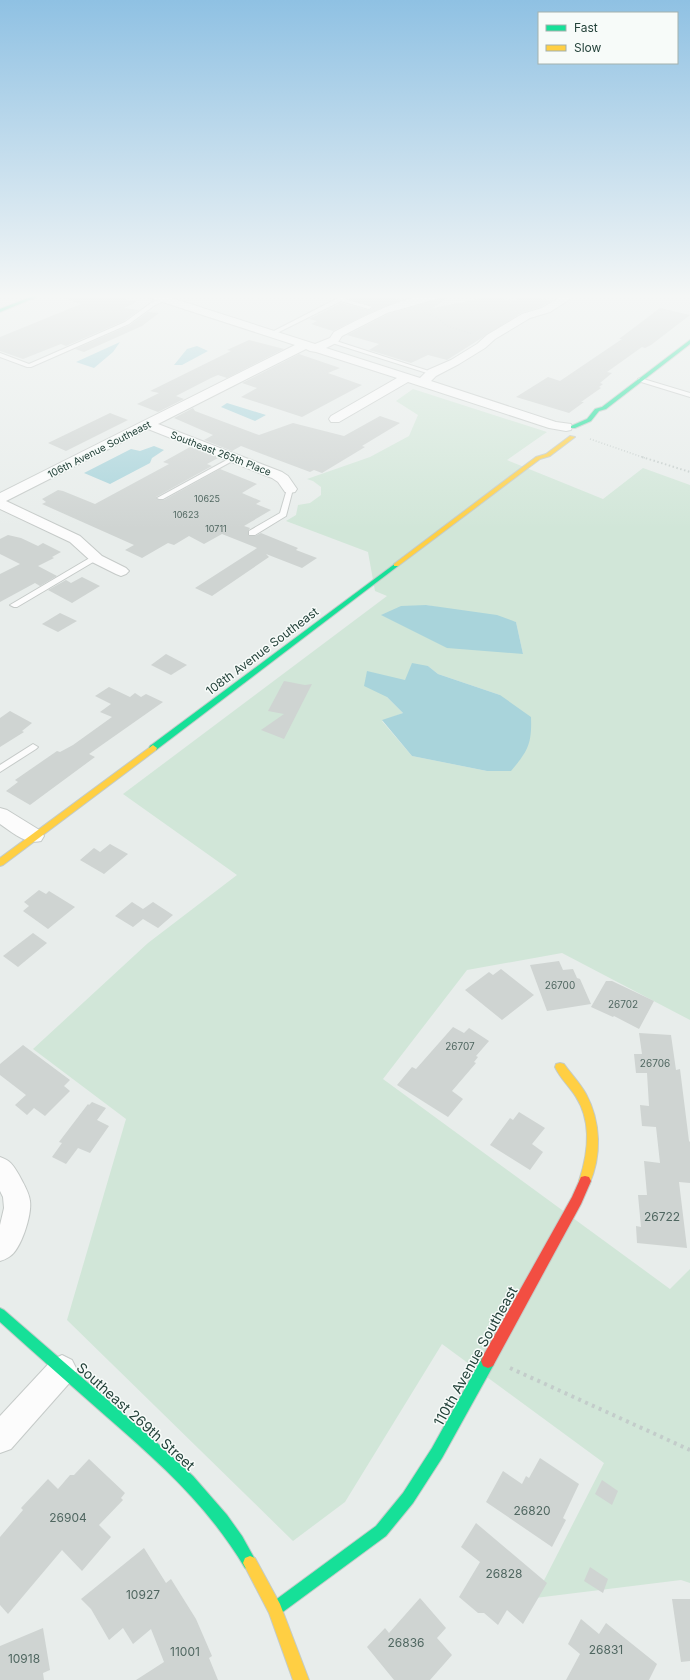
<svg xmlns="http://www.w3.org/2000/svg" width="690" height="1680" font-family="Inter,sans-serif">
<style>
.green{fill:#d1e6d8;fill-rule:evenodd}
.water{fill:#a9d4db}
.building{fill:#cfd4d2}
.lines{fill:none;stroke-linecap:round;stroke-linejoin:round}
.lane-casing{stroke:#c5cac8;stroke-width:2}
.street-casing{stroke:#c5cac8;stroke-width:2}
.fast-casing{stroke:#c3cbc8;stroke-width:2}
.slow-casing{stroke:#c3cbc8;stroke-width:2}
.jam-casing{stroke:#c3cbc8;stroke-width:2}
.path-far2{stroke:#c3ccca;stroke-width:1.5;stroke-dasharray:1 2;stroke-linecap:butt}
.path-far1{stroke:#c3ccca;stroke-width:2;stroke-dasharray:1.5 2.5;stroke-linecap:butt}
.path{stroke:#c3ccca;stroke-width:4;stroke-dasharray:3 4.5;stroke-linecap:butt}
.lane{fill:#fcfcfc;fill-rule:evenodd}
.street{fill:#fcfcfc;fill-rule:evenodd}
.fast{fill:#16e098;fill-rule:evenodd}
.slow{fill:#ffcf43;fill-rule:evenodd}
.jam{fill:#f24e42;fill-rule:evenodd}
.labels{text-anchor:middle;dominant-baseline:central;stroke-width:3;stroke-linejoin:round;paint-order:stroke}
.far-number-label{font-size:9px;fill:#506761}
.far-street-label{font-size:10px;fill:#24423a;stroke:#f7fbf9}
.number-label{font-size:10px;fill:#506761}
.street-label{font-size:12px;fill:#24423a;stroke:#f7fbf9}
.near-number-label{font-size:12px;fill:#506761}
.near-street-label{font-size:14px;fill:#24423a;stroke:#f7fbf9}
</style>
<rect width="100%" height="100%" fill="#e8edeb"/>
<path class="green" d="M413 389 547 432 507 460 603 499 643 468 690 485V1020L562 953 467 970 383 1079 670 1289 690 1269V1583L681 1580 535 1598 604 1463 442 1344 345 1502 293 1541 67 1320 126 1119 33 1049 148 943 237 875 123 794 387 596 375 591 368 552 286 521 296 515 298 505 310 503 321 495V487L313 481 307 479 370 457 409 436 418 415 396 401ZM426 605 516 622 523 654ZM428 666 438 674 500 695 510 771H487L412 756 382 721 403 713 387 697 405 680Z"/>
<g class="water">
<path d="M120 342 113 352 94 368 76 362Z"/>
<path d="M197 346 208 351 182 365H174L187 349Z"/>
<path d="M227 403 266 415 255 421 221 407Z"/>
<path d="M154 446 164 450 152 458 150 463 110 484 84 473 131 449 140 451Z"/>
<path d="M426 605 497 615 516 622 523 654 447 648 381 615 401 606Z"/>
<path d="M412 663 428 666 438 674 500 695 531 717C532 744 528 751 511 771H487L412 756 382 720 403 713 387 697 364 686 367 671 405 680Z"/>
</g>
<g class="building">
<path d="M59 294 113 295 137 302 124 308 139 310 124 321 66 346 61 344 23 359 0 351V337L81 304 59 297Z"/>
<path d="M358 294H378L401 300 372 312 333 331 311 324 317 321 309 319 341 303 369 310 373 308 372 306 349 299Z"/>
<path d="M442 294H452L433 308 498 295 511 302 525 294 551 301 541 307 521 313 447 360 428 355 411 363 369 350 379 344 347 335 388 314 436 300Z"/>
<path d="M660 308 690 315 651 345 645 348 642 347 607 372 612 373 600 383 603 384 599 387 601 388 581 402H584L569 413 516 397 548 377 560 381 622 339H619Z"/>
<path d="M148 312 159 313 142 326 84 352 75 349 130 325Z"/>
<path d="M249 340 284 349 227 378 218 375 211 378 176 396 184 399 158 412 137 404 159 393 150 391 231 351 227 350Z"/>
<path d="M299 354 340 368 328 373 362 385 302 417 241 397 257 388 242 383Z"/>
<path d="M193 408 195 411 259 435 293 423 344 436 380 416 400 423 362 446 365 447 322 473 314 470 310 472 241 446 232 451 204 440 213 435 174 418Z"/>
<path d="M110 413 128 420 66 451 48 443Z"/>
<path d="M190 447 218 458 207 464 212 466 156 497V499L164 500 220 469 257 484 242 493 261 501 256 504 271 510 244 526 250 528 248 531V536H255L261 533 298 548 296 550 317 558 302 568 266 554 269 557 212 596 195 588 257 548 222 534 204 544 189 536 174 545 168 543 142 558 125 550 134 545 42 504 46 502 42 499 58 490 63 491 95 504 169 464 163 462Z"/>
<path d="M8 535 21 538 38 546 43 543 61 552 52 557 54 558 38 566 57 576 40 586 35 583 0 602V574L20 564 0 554V539Z"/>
<path d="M82 577 100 586 72 603 48 590 66 580 71 583Z"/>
<path d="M60 613 77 621 58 632 42 624Z"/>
<path d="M166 654 187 665 171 675 151 665Z"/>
<path d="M284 681 305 685 312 684 284 739 261 730 284 714 268 711Z"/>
<path d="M109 687 130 697 135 693 141 697 146 694 163 702 89 754 95 757 30 805 6 791 18 782 15 780 57 751 60 752 73 745 112 717 100 712 111 704 95 696Z"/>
<path d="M10 711 32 723 22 731 24 732 0 747V718Z"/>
<path d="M110 844 128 854 104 874 80 860 94 848 100 852Z"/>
<path d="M39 890 46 894 49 891 75 907 48 929 23 911 29 906 24 902Z"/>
<path d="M132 902 143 909 153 902 173 915 158 928 143 919 133 927 115 916Z"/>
<path d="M33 933 47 943 18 967 3 956Z"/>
<path d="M559 961 563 970 573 969 577 978 580 979 591 1004 547 1011 530 965Z"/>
<path d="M501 969 534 995 502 1020 465 990 489 972 493 975Z"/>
<path d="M606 981H612L654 1001 639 1029 614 1016 613 1017 591 1007Z"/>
<path d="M453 1027 464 1033 469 1028 489 1041 476 1056 478 1057 474 1062 476 1063 452 1091 463 1099 448 1117 397 1085 412 1067 416 1069Z"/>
<path d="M639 1033 671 1035 676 1070 680 1069 689 1141 690 1142V1183L679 1182 687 1248 637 1243 636 1226 641 1227 638 1195H647L644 1161 660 1163 656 1127 642 1126 640 1105 649 1106 647 1073H636L634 1054H642Z"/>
<path d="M23 1045 70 1080 64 1086 70 1091 45 1116 34 1108 27 1115 15 1105 26 1095 0 1075V1064Z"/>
<path d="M92 1102 106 1108 97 1120 109 1126 90 1153 78 1148 66 1164 52 1157 62 1143 59 1142 88 1104 89 1105Z"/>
<path d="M519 1112 545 1128 532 1144 543 1152 530 1170 490 1145 510 1118 513 1120Z"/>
<path d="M540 1458 579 1484 563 1518 566 1520 552 1547 486 1502 503 1471 522 1484 526 1476 529 1478Z"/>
<path d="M89 1459 125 1493 121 1498 123 1500 99 1525 111 1537 82 1571 62 1550 8 1614 0 1605V1537L23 1510 21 1508 48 1479 58 1489 70 1475H74Z"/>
<path d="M602 1480 618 1491 612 1505 595 1494Z"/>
<path d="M476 1523 547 1583 523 1624 507 1610 498 1625 484 1613H478L459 1597 480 1562 461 1547Z"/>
<path d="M144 1548 166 1583 171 1579 196 1619 212 1656 209 1658 218 1680H136L164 1662 151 1629 133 1644 123 1628 109 1640 91 1609 81 1599Z"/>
<path d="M590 1567 608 1579 603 1593 584 1581Z"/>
<path d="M420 1598 446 1628 437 1638 452 1655 430 1680H394L367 1647 385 1628 389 1633Z"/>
<path d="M672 1599H690V1661L681 1662Z"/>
<path d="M581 1619 599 1634 606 1623 657 1664 649 1680H566L580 1654 568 1644Z"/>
<path d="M43 1628 50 1670 43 1673 44 1680H0V1646Z"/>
</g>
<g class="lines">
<defs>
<g id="lane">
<path d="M346 294H353L345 299 372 307 369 309 341 301 273 335 268 334Z"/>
<path d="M164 297 167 299 166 300 155 305 129 324 31 367H27L0 357V353L29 364 125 322 151 303Z"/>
<path d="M329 340H333L435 373 430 374 329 342Z"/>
<path d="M640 378 690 393V397L638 381V379Z"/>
<path d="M234 456 237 458 236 459 163 499H159L157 498Z"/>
<path d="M290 487 293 489 286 516 255 535H249V531L280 513 287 489Z"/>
<path d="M93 556H96L100 558 17 607H14L10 605Z"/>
<path d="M33 744 38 747 36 749 0 772V765Z"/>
</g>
<g id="street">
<path d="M143 294H159L315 344 330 338 334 332C365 316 406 294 441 294L436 299 387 313 342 336 338 342 326 348 420 378 428 370 451 360 477 344 487 335 522 314 542 308 565 294H578L550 312 530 318 495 339 485 348 459 364 436 376 431 381 556 422 571 424 572 427 571 430 566 431 549 428 408 382 339 422H331L329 419 331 416 397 378 316 352 310 351 306 349 158 424 282 472 288 476 297 489 295 492 290 493 285 492 278 482 272 478 148 429 6 501 80 536 102 556 126 568 129 571 126 574 121 576 116 574 92 562 70 542 0 509V493L295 345 144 296Z"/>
<path d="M0 808 7 810 41 831 44 836 41 841C26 845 12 832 0 824Z"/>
<path d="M0 1157C11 1161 13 1165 19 1175 23 1183 29 1192 30 1201 32 1215 21 1250 9 1257 6 1259 3 1260 0 1261V1225L4 1208 3 1197 0 1191Z"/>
<path d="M62 1355 72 1360 77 1370 72 1380 11 1449 0 1453V1416L52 1360Z"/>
</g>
<g id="fast">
<path d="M38 294H44L0 312V309Z"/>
<path d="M690 340V344L606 409 599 411 591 421 575 428H571V426L587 419 595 409 602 407Z"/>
<path d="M396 563 398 564V566L156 750H150L149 748 150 746Z"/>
<path d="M0 1308 4 1310 155 1441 193 1476 227 1515 242 1536 257 1563 255 1568 250 1570 245 1568C208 1506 161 1464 107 1417 71 1385 35 1354 0 1322Z"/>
<path d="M488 1354 493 1356 495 1361 493 1366 442 1458 413 1503 386 1536 280 1614 275 1616 270 1614 268 1609 270 1604 376 1526 403 1493 432 1448 483 1356Z"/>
</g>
<g id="slow">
<path d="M570 436 575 437 550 456 540 459 398 566H394V564L536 457 546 454Z"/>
<path d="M153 745 157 748 156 750 3 865 0 866V858Z"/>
<path d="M560 1063 564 1064C571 1074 580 1083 586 1094 601 1122 602 1156 589 1185L585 1186 581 1185 579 1181C588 1154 592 1122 576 1097 570 1087 560 1078 555 1067L556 1064Z"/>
<path d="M250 1556 255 1558 280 1604 309 1680H293L269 1613 243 1563 245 1558Z"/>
</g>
<path id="jam" d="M585 1176 589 1177 591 1181 581 1204 493 1366 488 1368 483 1366 481 1361 483 1356 572 1197 581 1177Z"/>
</defs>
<use href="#lane" class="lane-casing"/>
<use href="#street" class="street-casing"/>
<use href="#fast" class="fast-casing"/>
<use href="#slow" class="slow-casing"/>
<use href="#jam" class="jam-casing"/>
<g class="path-far2">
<path d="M456 294 475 296 483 294"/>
<path d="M501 294 516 303 510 306 514 308"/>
<path d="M424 313 436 317 447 326 473 334"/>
<path d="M590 439 645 458"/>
</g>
<path class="path-far1" d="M642 457 690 472"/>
<path class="path" d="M510 1368 690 1450"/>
<use href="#lane" class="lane"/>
<use href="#street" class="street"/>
<use href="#fast" class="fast"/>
<use href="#slow" class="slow"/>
<use href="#jam" class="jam"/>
</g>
<linearGradient id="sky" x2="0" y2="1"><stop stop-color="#8fc1e3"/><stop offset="0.56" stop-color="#f5f7f6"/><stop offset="1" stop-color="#f5f7f6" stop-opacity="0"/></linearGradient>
<rect width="690" height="529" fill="url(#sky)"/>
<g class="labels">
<g class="far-number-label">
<text x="207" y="498">10625</text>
<text x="186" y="514">10623</text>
<text x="216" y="528">10711</text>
</g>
<g class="far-street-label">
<text transform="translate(99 449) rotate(-27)">106th Avenue Southeast</text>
<text transform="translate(221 453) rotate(21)">Southeast 265th Place</text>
</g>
<g class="number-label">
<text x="560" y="985">26700</text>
<text x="623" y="1004">26702</text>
<text x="460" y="1046">26707</text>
<text x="655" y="1063">26706</text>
</g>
<g class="street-label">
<text transform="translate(262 651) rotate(-37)">108th Avenue Southeast</text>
</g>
<g class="near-number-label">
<text x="662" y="1216">26722</text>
<text x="532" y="1510">26820</text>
<text x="68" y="1517">26904</text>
<text x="504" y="1573">26828</text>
<text x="143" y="1594">10927</text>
<text x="406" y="1642">26836</text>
<text x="606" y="1649">26831</text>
<text x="185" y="1651">11001</text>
<text x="24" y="1658">10918</text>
</g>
<g class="near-street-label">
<text transform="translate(475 1356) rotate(-61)">110th Avenue Southeast</text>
<text transform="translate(136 1416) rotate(42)">Southeast 269th Street</text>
</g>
</g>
<rect x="538" y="12" width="140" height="52" fill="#f7fbf9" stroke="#a3b1ad"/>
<rect x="546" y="25" width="20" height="6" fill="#16e098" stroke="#a3b1ad"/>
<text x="574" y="32" font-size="12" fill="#24423a">Fast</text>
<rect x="546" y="45" width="20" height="6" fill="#ffcf43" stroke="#a3b1ad"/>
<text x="574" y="52" font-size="12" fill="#24423a">Slow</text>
</svg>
